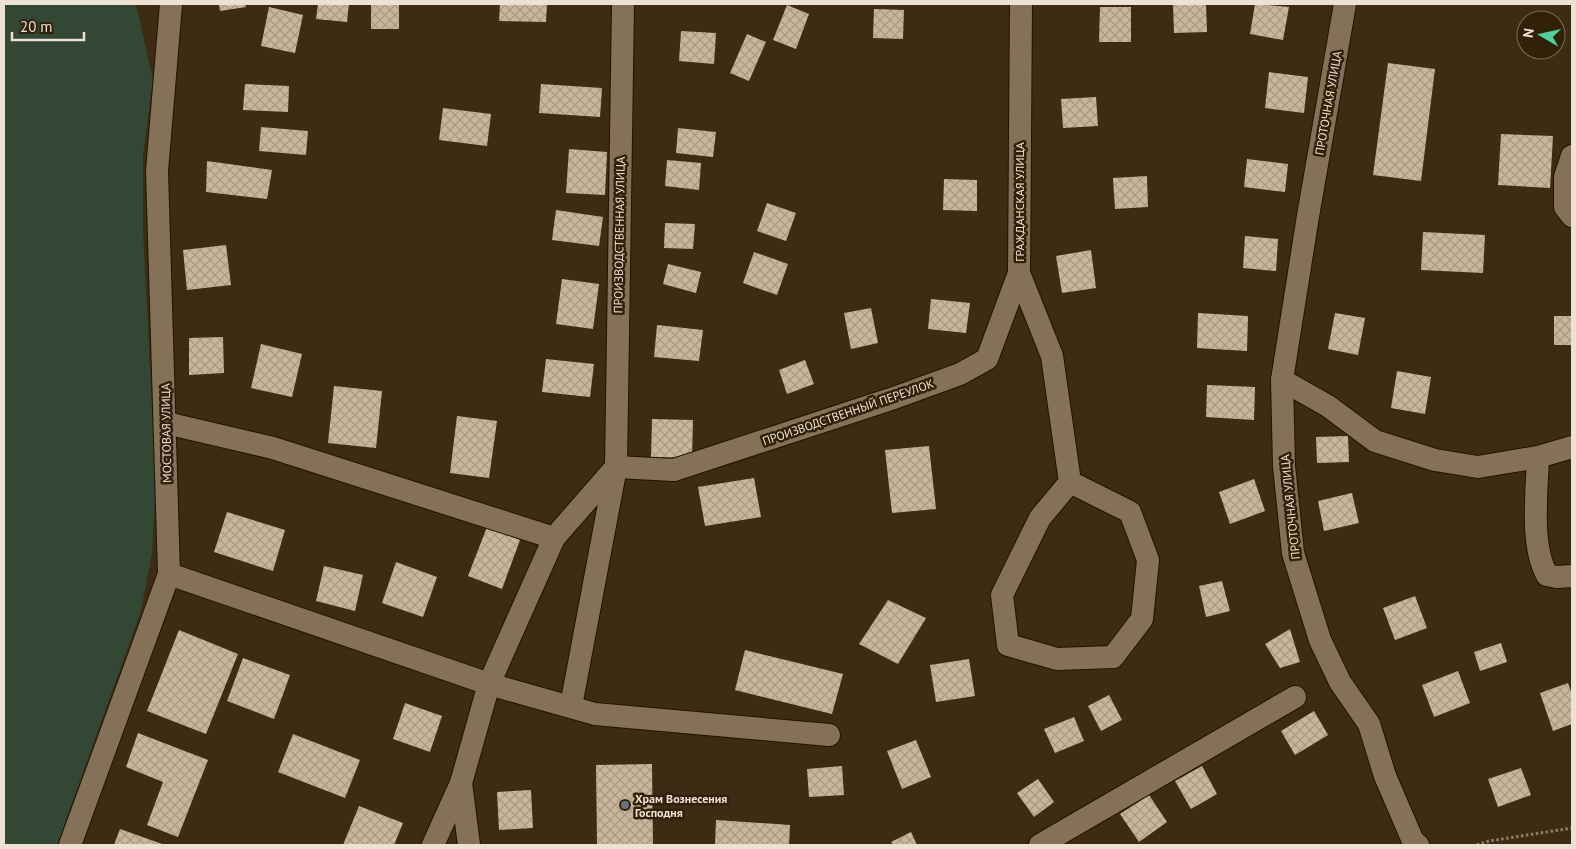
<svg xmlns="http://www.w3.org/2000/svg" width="1576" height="849" font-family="'PT Sans',sans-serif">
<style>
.green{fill:#334735}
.building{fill:url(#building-cross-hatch)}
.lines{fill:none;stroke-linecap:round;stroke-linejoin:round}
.street-casing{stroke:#231300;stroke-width:24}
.path{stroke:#8e7f6b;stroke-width:3;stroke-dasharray:2.5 2.5;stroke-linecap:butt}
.street{stroke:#857157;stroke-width:22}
.worship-dot{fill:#6b7280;stroke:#322109;stroke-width:2}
.labels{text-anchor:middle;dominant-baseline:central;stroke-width:5;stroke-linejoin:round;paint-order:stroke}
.street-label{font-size:12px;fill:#ece1d3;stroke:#322109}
.poi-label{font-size:12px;font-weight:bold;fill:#ece1d3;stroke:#322109;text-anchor:start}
</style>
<defs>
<pattern id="building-cross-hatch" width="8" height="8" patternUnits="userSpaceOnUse" patternTransform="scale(1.25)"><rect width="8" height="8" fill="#c9b59c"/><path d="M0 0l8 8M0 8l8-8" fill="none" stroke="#a89985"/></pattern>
</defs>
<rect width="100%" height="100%" fill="#3d2b13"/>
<path class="green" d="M4 4H136L153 80 143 155V231L156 482 152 553 141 611 57 845H4Z"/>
<g class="building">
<path d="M219 4H245L246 7 220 11Z"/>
<path d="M318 4H349L347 22 316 19Z"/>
<rect x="371" y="4" width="28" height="25"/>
<path d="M500 4H547L546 22 499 21Z"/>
<path d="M1173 4H1206L1207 32 1174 33Z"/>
<path d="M1255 4 1289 7 1283 40 1250 34Z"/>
<path d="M787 5 809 14 796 49 773 40Z"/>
<path d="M269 7 303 15 295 53 261 46Z"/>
<path d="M1100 7H1131V42H1099Z"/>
<path d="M874 9 904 10 903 39 873 38Z"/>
<path d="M681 31 716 33 714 64 679 61Z"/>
<path d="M747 34 766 42 749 81 730 73Z"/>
<path d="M1388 63 1435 69 1421 181 1373 175Z"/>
<path d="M1269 72 1308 77 1304 113 1265 108Z"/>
<path d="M245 84 289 86 288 112 243 110Z"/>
<path d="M541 84 602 88 600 117 539 113Z"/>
<path d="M1096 97 1098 126 1063 128 1061 99Z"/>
<path d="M443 108 491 114 487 146 439 140Z"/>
<path d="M261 127 308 131 306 155 259 151Z"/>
<path d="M678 128 716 132 713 157 676 153Z"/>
<path d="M1501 134 1553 136 1550 188 1498 185Z"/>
<path d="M569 149 607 152 605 195 566 193Z"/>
<path d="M1247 159 1288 164 1285 192 1244 187Z"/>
<path d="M667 160 701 163 699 190 665 186Z"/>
<path d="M207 161 272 170 267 199 206 192Z"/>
<path d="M1147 176 1148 207 1115 209 1113 178Z"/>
<path d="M944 179 977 180V211L943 210Z"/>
<path d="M767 203 796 213 786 241 757 231Z"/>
<path d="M556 210 603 217 599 246 552 240Z"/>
<path d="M665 223 695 224 693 249 664 248Z"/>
<path d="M1423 232 1485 235 1483 273 1421 270Z"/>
<path d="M1245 236 1278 239 1276 271 1243 268Z"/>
<path d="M226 245 231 285 187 290 183 250Z"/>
<path d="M1091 250 1096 288 1062 293 1056 256Z"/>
<path d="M754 252 788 264 777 295 743 283Z"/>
<path d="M668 264 701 272 696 293 663 284Z"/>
<path d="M562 279 599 284 593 329 556 324Z"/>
<path d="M931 299 970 303 966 333 928 329Z"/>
<path d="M871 308 878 343 851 349 844 313Z"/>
<path d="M1198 313 1248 316 1247 351 1197 348Z"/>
<path d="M1335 313 1365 318 1358 355 1328 349Z"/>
<rect x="1554" y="316" width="18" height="29"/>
<path d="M657 325 703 330 699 361 654 357Z"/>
<path d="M223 337 224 373 189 375V338Z"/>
<path d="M261 344 302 354 292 397 251 388Z"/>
<path d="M546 359 594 364 590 397 542 392Z"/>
<path d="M805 360 814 384 787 394 779 370Z"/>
<path d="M1397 371 1431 377 1425 414 1391 408Z"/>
<path d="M1207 385 1255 387 1254 420 1206 417Z"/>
<path d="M334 386 382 391 376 448 328 443Z"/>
<path d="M457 416 497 421 489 478 450 473Z"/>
<path d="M652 419 693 420 692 458 651 457Z"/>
<path d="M1348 436 1349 462 1317 463 1316 437Z"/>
<path d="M929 446 936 509 892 513 885 450Z"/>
<path d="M754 478 761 517 705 526 698 487Z"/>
<path d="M1254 479 1265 511 1230 524 1219 492Z"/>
<path d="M1352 493 1359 523 1324 531 1318 501Z"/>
<path d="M227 512 285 530 273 571 214 552Z"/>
<path d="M487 527 520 540 502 589 468 576Z"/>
<path d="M396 562 437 577 423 617 382 603Z"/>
<path d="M324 566 363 575 355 611 316 601Z"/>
<path d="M1222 581 1230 611 1206 617 1199 586Z"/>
<path d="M1415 596 1427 628 1395 640 1383 608Z"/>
<path d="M888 600 926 618 898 664 859 644Z"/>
<path d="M1290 629 1300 662 1280 668 1265 644Z"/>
<path d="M179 630 238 654 206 734 147 711Z"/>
<path d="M1501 643 1507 662 1480 671 1474 652Z"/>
<path d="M745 650 843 674 832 714 735 690Z"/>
<path d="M243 658 290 675 274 719 227 701Z"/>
<path d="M969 659 975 696 936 702 930 665Z"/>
<path d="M1458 671 1470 703 1434 717 1422 685Z"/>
<path d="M1568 683 1572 694V724L1553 731 1540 693Z"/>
<path d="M1109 695 1122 720 1101 731 1088 706Z"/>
<path d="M405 703 442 716 430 752 393 739Z"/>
<path d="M1314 711 1328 735 1295 755 1281 731Z"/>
<path d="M1074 717 1084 741 1055 753 1044 729Z"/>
<path d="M138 733 208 760 178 837 147 825 163 782 126 767Z"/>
<path d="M293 734 360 760 345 798 278 772Z"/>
<path d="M916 740 931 777 902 789 887 751Z"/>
<path d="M652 764 653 845H597L596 765Z"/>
<path d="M842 766 844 795 809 797 807 769Z"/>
<path d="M1202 766 1217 794 1191 809 1175 781Z"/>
<path d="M1521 768 1531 795 1498 807 1488 779Z"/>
<path d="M1038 779 1054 802 1034 817 1017 793Z"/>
<path d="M531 790 533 828 499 830 497 792Z"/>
<path d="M1149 795 1167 822 1139 842 1120 814Z"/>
<path d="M359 806 403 823 394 845H343Z"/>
<path d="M716 820 790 825 789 845H715Z"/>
<path d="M120 829 165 845H114Z"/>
<path d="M911 832 917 845H893L891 842Z"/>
</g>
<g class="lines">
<defs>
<g id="street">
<path d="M1021 4 1019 273 1052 356 1070 482 1040 518 1002 595 1008 645 1057 659 1113 657 1142 619 1148 560 1130 512 1070 482"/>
<path d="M1345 4 1308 216 1282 380 1284 466 1293 553 1320 640 1340 682 1369 724 1385 776 1413 841 1418 845"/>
<path d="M1572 156 1565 177V207L1572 216"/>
<path d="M1282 380 1328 406 1375 441 1435 460 1478 467 1538 457 1572 447"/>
<path d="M166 423 273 448 554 538"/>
<path d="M1538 457C1537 491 1530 545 1547 575L1557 577 1572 576"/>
<path d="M169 574 489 684 595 714 829 735"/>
<path d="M571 706 616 467 674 470 894 398 960 374 987 359 1019 273"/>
<path d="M461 783 469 845"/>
<path d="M70 845 169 574 157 171 171 4"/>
<path d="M433 845 461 783 489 684 554 538 616 467 623 4"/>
<path d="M1040 845 1295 697"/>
</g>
</defs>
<use href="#street" class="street-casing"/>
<path class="path" d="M1477 845 1489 841 1572 828"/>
<use href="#street" class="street"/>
</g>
<circle class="worship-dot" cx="625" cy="805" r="5"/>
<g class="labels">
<g class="street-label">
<text transform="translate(1328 103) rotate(-80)">ПРОТОЧНАЯ УЛИЦА</text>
<text transform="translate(1019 202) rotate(-90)">ГРАЖДАНСКАЯ УЛИЦА</text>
<text transform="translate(619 235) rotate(-89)">ПРОИЗВОДСТВЕННАЯ УЛИЦА</text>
<text transform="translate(848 412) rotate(-19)">ПРОИЗВОДСТВЕННЫЙ ПЕРЕУЛОК</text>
<text transform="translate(166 433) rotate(-91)">МОСТОВАЯ УЛИЦА</text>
<text transform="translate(1290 507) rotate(-96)">ПРОТОЧНАЯ УЛИЦА</text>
</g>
<g class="poi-label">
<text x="635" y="798">Храм Вознесения<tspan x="635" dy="14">Господня</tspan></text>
</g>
</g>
<rect width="1576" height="849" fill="none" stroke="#ece1d3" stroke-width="10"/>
<g transform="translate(1541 35) rotate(279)"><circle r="24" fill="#322109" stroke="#7c6e5a"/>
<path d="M0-4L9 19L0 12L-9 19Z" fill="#47d49e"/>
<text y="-8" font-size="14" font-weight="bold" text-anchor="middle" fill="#ece1d3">N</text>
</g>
<path d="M12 32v8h72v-8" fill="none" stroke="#ece1d3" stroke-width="2.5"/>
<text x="20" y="32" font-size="15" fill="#ece1d3" stroke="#322109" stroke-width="4" paint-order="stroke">20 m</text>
</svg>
